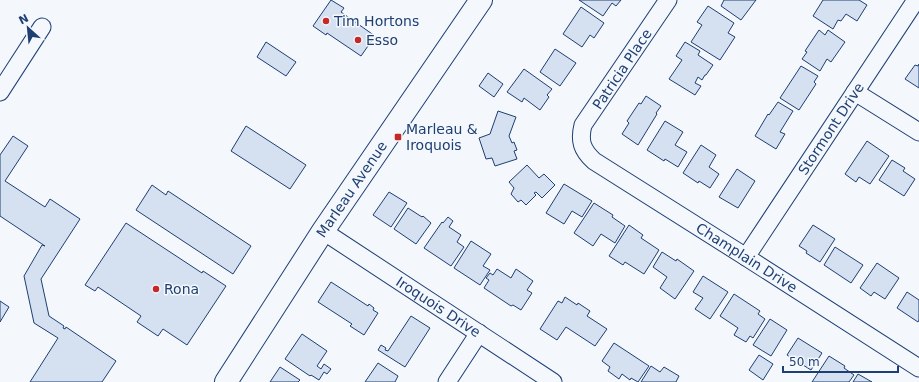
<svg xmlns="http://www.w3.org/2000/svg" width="919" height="382" font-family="'DejaVu Sans',sans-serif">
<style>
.building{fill:#d5e0f0;stroke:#1d3f73}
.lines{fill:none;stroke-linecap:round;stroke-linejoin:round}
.minor-casing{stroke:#1d3f73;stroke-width:19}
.major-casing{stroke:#1d3f73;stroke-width:24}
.minor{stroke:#f4f7fb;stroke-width:17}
.major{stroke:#f4f7fb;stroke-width:22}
.poi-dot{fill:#c62828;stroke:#f4f7fb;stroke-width:1.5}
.labels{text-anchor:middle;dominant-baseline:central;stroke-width:3;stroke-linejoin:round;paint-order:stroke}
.poi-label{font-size:14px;fill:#1d3f73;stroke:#f4f7fb;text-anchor:start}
.street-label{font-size:14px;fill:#1d3f73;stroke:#f4f7fb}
</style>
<rect width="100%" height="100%" fill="#f4f7fb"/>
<g class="building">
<path d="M331 0 344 8 341 12 375 36 361 56 327 33 326 35 313 26Z"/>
<path d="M579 0H621L616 6 612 3 603 16Z"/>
<path d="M724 0H756L741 20 721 6Z"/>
<path d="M823 0H859L867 5 857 21 846 14 841 21 838 20 833 29 813 16Z"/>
<path d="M708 6 734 23 728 33 735 37 720 60 691 42 702 25 697 22Z"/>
<path d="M581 7 604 23 594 38 590 35 582 47 563 34Z"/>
<path d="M819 30 825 35 828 30 845 42 831 62 827 59 820 71 802 59 807 52 805 51Z"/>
<path d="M266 42 296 62 286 76 257 57Z"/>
<path d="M685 42 700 51 698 55 713 65 706 75H705L702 80 698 77 695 83 701 86 695 95 669 79 682 60 676 56Z"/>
<path d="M555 49 576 63 560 86 540 72Z"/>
<path d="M919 64V88L905 79 915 65 918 66Z"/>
<path d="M801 66 818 76 814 82 816 84 799 110 780 98Z"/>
<path d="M524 69 552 89 547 95 549 97 540 110 524 98 522 102 507 92Z"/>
<path d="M488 73 503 84 494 97 479 86Z"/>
<path d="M646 96 661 106 656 113 657 114 638 145 622 134 629 123 627 121 639 103 641 104Z"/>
<path d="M778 102 793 111 780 132 785 134 776 149 755 136 768 114 769 115Z"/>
<path d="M498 111 516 117 509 136 512 143 514 142 517 150 514 151 517 159 495 166 492 158 486 159 479 138 490 134Z"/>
<path d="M665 121 683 132 675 145 687 152 678 167 665 159 664 161 647 150Z"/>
<path d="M246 126 306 165 290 189 231 151Z"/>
<path d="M13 136 28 146 5 181 45 207 50 199 80 219 41 279 49 316 64 326 63 328 65 329 66 327 116 361 102 382H30L58 338 34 323 24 276 42 245 45 246 0 216V155Z"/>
<path d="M867 141 889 156 870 184 859 177 856 182 845 174Z"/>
<path d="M701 145 716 155 709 167 719 174 710 188 699 181 698 183 683 173Z"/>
<path d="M892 160 905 168 903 171 915 179 904 196 879 180Z"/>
<path d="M527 165 539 178 544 174 555 185 542 198 536 192 534 193 536 195 526 205 521 200 518 202 511 194 514 188 509 182Z"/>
<path d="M737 169 755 181 738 208 719 197Z"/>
<path d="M564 184 592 201 582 217 572 211 564 224 546 213Z"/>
<path d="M152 185 166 195 168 191 251 246 233 274 136 210Z"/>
<path d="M389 192 407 203 391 227 373 215Z"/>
<path d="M594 203 613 215 612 217 625 226 615 243 601 234 593 246 574 233Z"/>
<path d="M408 208 422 217 423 216 431 223 416 244 394 229Z"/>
<path d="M448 217 453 221 449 227 461 235 457 242 464 247 451 266 424 248 442 222 443 223Z"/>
<path d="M126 223 202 273 203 271 226 286 187 345 163 329 158 336 137 322 141 316 98 287 95 291 85 285Z"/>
<path d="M629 225 643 235 641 238 659 250 644 274 625 262 623 265 609 256Z"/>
<path d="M813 225 835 239 820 262 806 253 807 251 799 246Z"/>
<path d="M471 241 491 254 483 266 490 270 480 285 454 268Z"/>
<path d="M835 247 863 265 851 283 824 265Z"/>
<path d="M662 252 676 261 677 259 694 271 675 299 660 288 667 277 653 267Z"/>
<path d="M877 263 899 278 885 299 874 292 871 296 860 288Z"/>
<path d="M497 269 511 278 516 269 533 281 527 290 532 293 521 310 513 305 511 306 484 288 489 280 486 278 490 273 493 275Z"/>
<path d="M703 276 728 292 710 319 695 309 703 298 693 292Z"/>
<path d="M331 282 368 306 369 304 374 308 373 310 378 313 364 335 350 326 352 324 318 302Z"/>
<path d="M907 292 919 300V320L918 322 897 308Z"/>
<path d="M734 294 760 311 758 314 765 319 753 338 750 336 746 342 734 335 738 328 720 316Z"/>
<path d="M565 297 577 305 578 303 590 311 587 316 607 329 595 346 566 327 557 340 540 329 558 301 562 303Z"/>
<path d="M0 301 9 307 0 322Z"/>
<path d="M411 316 430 328 405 367 378 350 381 345 386 348 385 350 388 351Z"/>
<path d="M770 319 787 330 771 356 753 345Z"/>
<path d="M302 334 327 351 317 366 321 369 324 364 331 369 327 374 324 372 319 380 311 375 310 376 285 359Z"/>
<path d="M798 338 822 353 811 370 787 355Z"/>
<path d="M614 343 649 366 638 382 631 378 630 380 622 374 619 379 608 371 610 367 602 361Z"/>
<path d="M759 355 773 364 763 380 749 370Z"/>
<path d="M829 356 845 366 844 368 854 375 849 382H812Z"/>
<path d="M378 363 398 376 395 382H365Z"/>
<path d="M651 366 660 372 664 367 679 376 676 382H641Z"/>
<path d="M280 367 300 380 298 382H270Z"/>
<path d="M858 374 872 382H853Z"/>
</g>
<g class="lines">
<defs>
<g id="minor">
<path id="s1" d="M668 0 583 125C579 141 582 150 594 161L746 257 919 368"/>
<path d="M0 92 42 27"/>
<path d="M855 92 919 132"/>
<path id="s2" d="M323 231 553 382"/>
<path id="s3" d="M746 257 916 0"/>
<path d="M447 382 479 333"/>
</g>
<g id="major">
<path id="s4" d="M226 382 323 231 481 0"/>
</g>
</defs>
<use href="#minor" class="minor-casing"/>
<use href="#major" class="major-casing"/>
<use href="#minor" class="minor"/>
<use href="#major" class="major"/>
</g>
<g class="poi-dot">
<circle cx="326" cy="21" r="4"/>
<circle cx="358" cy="40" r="4"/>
<rect x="394" y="133" width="8" height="8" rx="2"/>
<circle cx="156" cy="289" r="4"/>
</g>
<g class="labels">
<g class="poi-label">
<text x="334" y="21">Tim Hortons</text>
<text x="366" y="40">Esso</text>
<text x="406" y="129">Marleau &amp;<tspan x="406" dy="16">Iroquois</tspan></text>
<text x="164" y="289">Rona</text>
</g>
<g class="street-label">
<text transform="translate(622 69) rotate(-56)">Patricia Place</text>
<text stroke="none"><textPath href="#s3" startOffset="154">Stormont Drive</textPath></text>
<text stroke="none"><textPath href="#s4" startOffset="230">Marleau Avenue</textPath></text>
<text stroke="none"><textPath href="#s1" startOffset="372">Champlain Drive</textPath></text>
<text stroke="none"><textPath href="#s2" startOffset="138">Iroquois Drive</textPath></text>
</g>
</g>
<g transform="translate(28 28) rotate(333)" stroke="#f4f7fb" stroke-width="3" paint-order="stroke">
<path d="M0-3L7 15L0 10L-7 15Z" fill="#1d3f73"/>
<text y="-6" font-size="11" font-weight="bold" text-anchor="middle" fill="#1d3f73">N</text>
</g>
<path d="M783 366v6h115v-6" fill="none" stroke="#1d3f73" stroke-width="2"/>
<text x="789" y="366" font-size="12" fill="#1d3f73" stroke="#f4f7fb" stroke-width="3" paint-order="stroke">50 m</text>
</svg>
